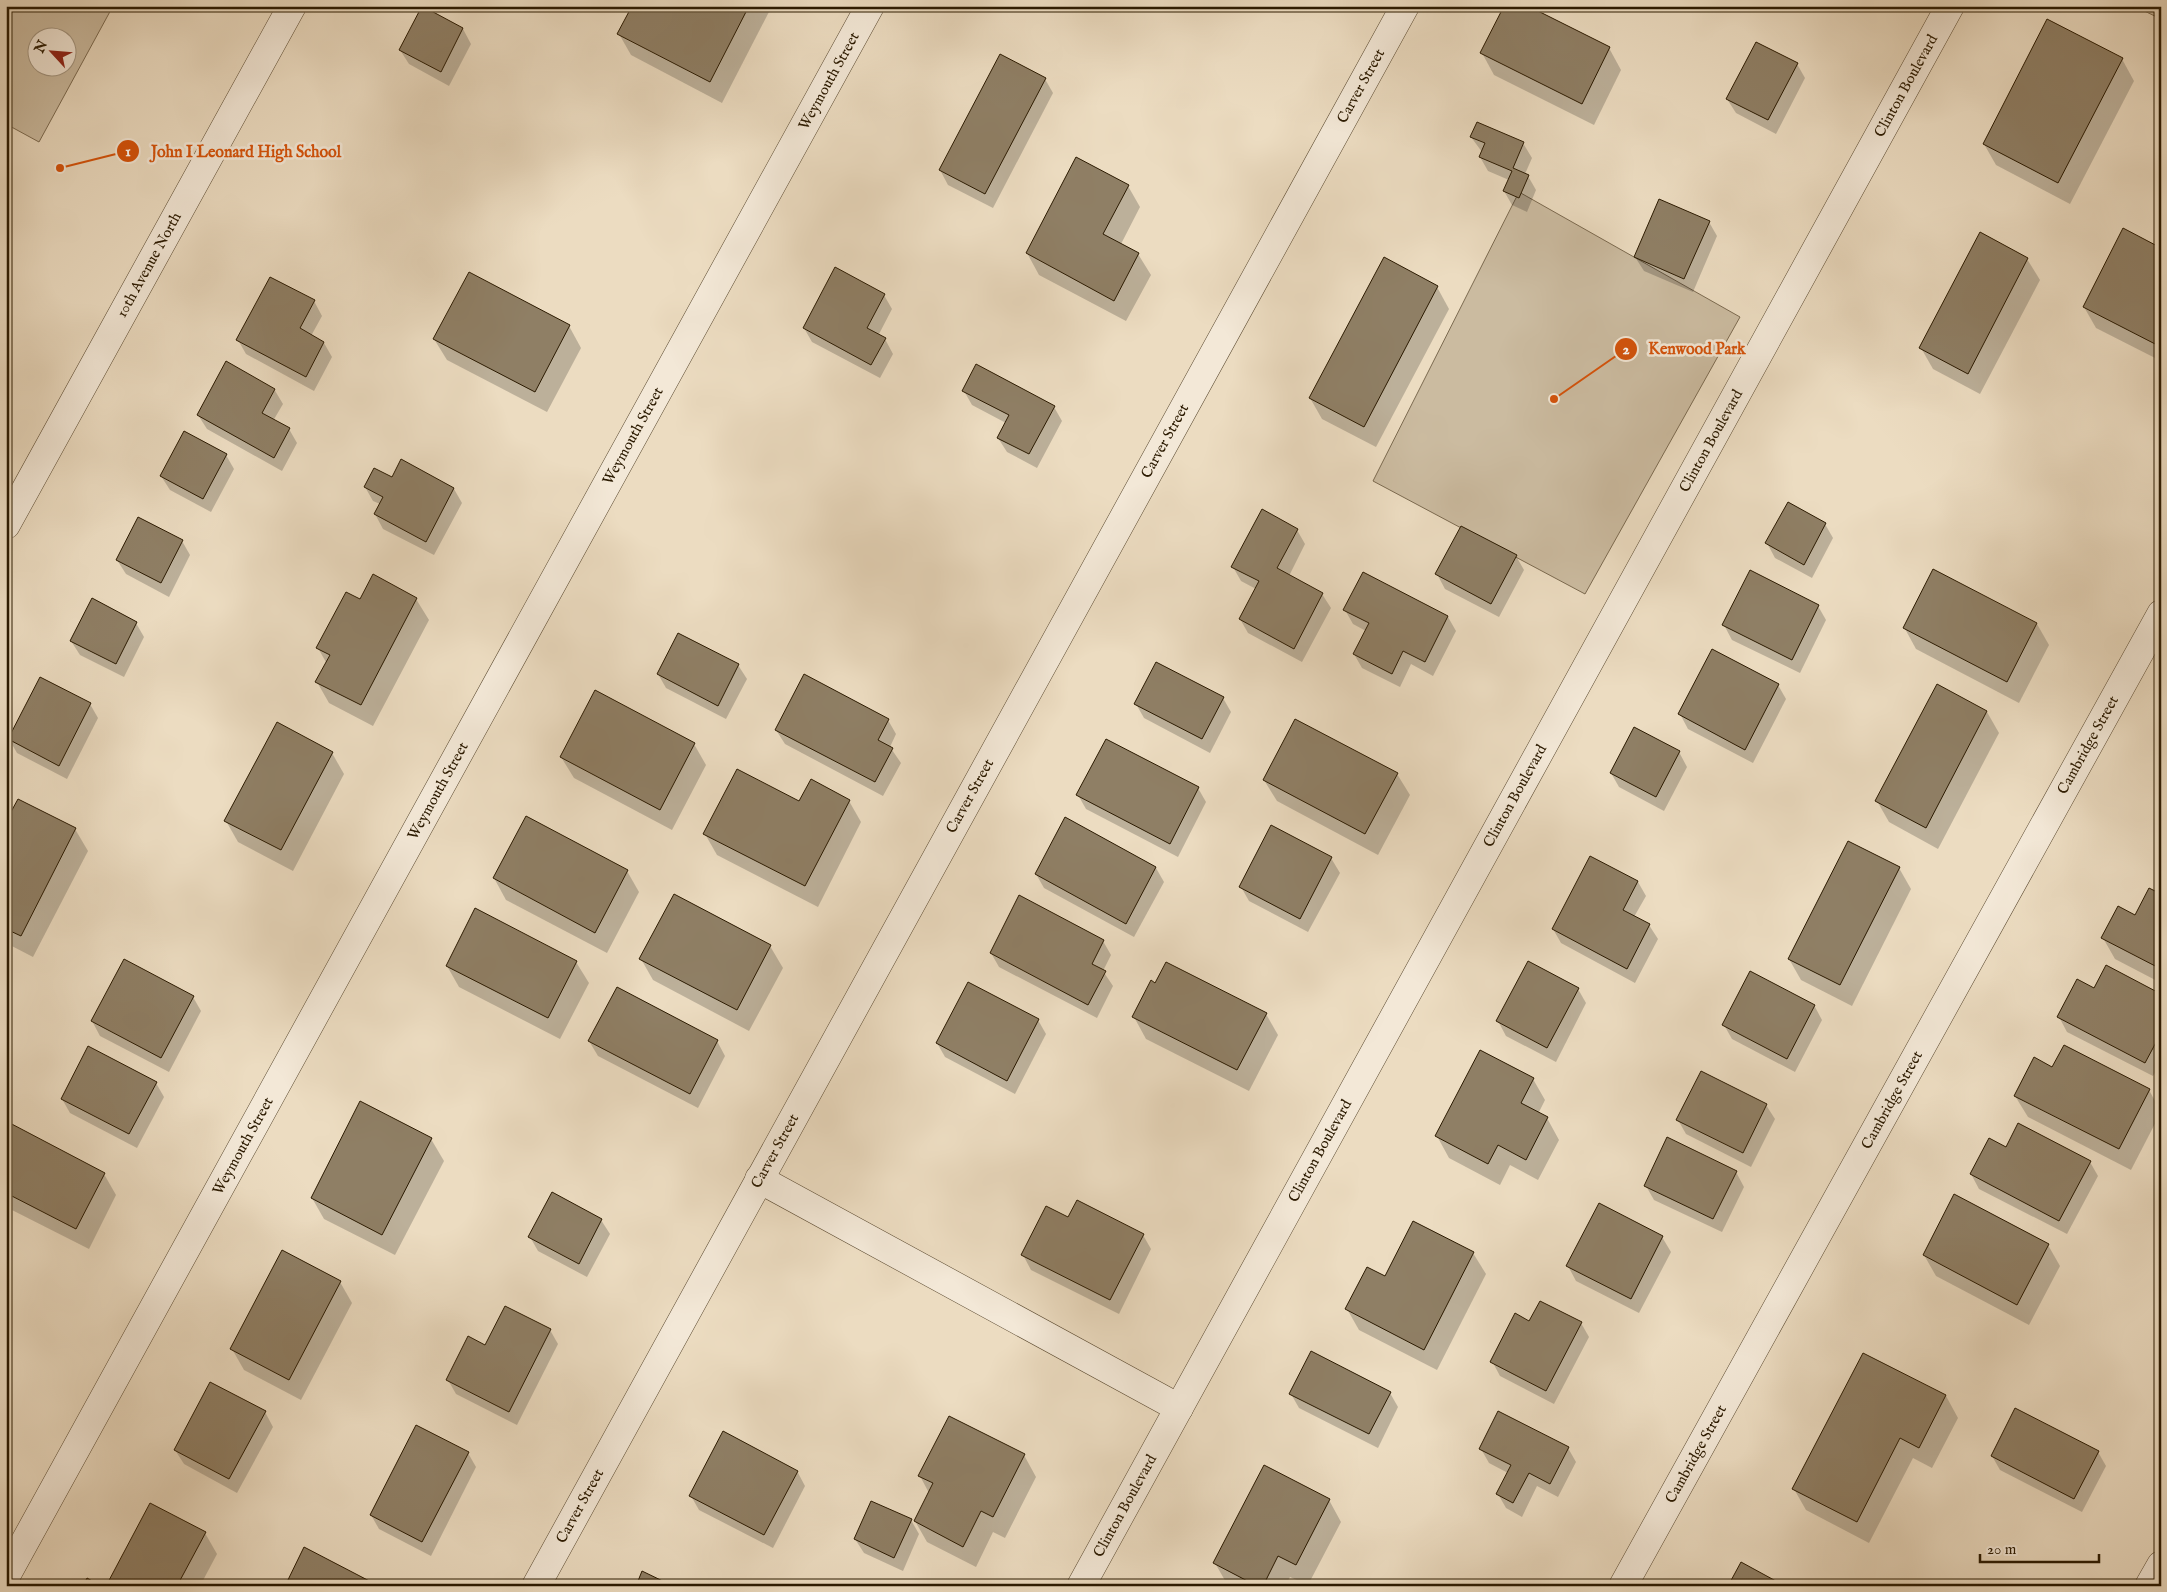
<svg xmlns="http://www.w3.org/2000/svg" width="2167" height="1592" font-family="'IM FELL English',serif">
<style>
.green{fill:#cbbba0;stroke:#7b6a50;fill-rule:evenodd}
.shadow{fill:#0003}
.building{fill:#8f7f65;stroke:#2b1a01}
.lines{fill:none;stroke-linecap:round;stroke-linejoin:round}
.minor-casing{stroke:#5b4a31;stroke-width:29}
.minor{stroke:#f3e8d7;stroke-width:28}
.labels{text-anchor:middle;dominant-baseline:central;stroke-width:5;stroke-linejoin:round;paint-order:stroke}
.street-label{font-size:15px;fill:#2b1a01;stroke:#f3e8d7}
.leader{fill:none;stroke:#d5530b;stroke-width:2}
.callout-dot{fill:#d5530b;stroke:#f3e8d7;stroke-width:2}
.mark-label{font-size:15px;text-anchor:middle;font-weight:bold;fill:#fff}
.callout-label{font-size:16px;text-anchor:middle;font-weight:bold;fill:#d5530b;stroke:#f3e8d7;stroke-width:5;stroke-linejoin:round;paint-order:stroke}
</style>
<rect width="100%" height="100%" fill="#ecdcc1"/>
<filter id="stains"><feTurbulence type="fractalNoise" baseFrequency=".004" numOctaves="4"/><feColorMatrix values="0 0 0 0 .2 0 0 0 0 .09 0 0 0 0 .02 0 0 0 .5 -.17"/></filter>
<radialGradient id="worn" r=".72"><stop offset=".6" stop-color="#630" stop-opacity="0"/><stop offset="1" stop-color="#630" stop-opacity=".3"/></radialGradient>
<g class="green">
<path d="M6 6H113L39 142 6 124ZM38 38H68V68H38Z"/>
<path d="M2134 6H2161V20V19Z"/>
<path d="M1519 192 1740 317 1585 594 1373 481Z"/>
</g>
<g class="shadow">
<path d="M691 6H772L722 103 631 55 619 34Z"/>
<path d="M422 8 463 29 471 44 449 86 409 64 400 50Z"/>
<path d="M1609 48 1621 70 1594 125 1494 75 1482 53Z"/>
<path d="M2122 59 2134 81 2070 204 1996 165 1984 144Z"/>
<path d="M1797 64 1805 78 1776 134 1736 113 1727 99Z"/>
<path d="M1045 79 1053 93 993 208 948 185 940 170Z"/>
<path d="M1471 137 1523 143 1532 158 1525 174 1528 176 1536 190 1527 212 1512 205 1504 191 1509 180 1488 171 1480 157 1482 152Z"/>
<path d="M1128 186 1140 207 1121 244 1138 254 1151 275 1126 321 1039 275 1027 253Z"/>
<path d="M1709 222 1717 236 1693 292 1644 271 1635 257Z"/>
<path d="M2161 249V361L2096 328 2084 307Z"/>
<path d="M2027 259 2040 280 1980 394 1933 369 1921 348Z"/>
<path d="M1437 287 1449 309 1376 447 1322 419 1310 398Z"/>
<path d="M884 295 892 309 878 336 885 339 893 354 880 378 812 342 804 328Z"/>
<path d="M314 301 322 316 311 336 324 343 332 357 314 391 246 354 238 340Z"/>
<path d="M569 326 581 348 547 412 447 360 434 339Z"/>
<path d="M274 389 283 404 273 421 289 429 297 443 282 471 207 429 198 415Z"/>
<path d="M964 391 1054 407 1062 421 1037 468 1007 452 998 438 1006 423 972 405Z"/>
<path d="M226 455 234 469 211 512 170 490 161 476Z"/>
<path d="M392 479 454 489 462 503 434 555 383 529 375 514 380 504 373 501 365 487Z"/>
<path d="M1825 524 1833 538 1812 578 1775 558 1767 543Z"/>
<path d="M1297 530 1305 544 1289 576 1322 594 1331 608 1302 662 1248 633 1240 619 1256 589 1241 581 1233 567Z"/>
<path d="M182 541 190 555 169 597 126 574 117 560Z"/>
<path d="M1516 556 1524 570 1499 617 1445 589 1437 574Z"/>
<path d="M1934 571 2037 624 2049 645 2019 703 1916 649 1904 627Z"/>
<path d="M1363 574 1448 617 1456 631 1433 676 1411 664 1400 687 1362 668 1354 654 1366 631 1353 624 1345 610Z"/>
<path d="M416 599 429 620 373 726 329 703 317 682 327 664 318 648 360 601Z"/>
<path d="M1818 606 1826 620 1800 673 1732 640 1724 625Z"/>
<path d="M136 623 144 637 124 677 80 655 71 641Z"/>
<path d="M738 665 747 679 726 719 666 688 658 674Z"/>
<path d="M1778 685 1786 699 1753 763 1688 729 1680 714Z"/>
<path d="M1223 698 1231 712 1210 753 1144 718 1136 704Z"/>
<path d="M90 704 98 718 67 779 17 753 9 739Z"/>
<path d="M1987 712 1999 733 1938 849 1889 822 1877 801Z"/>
<path d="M888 720 896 734 890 747 901 763 883 796 785 744 776 730Z"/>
<path d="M694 744 706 765 672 830 574 778 561 757Z"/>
<path d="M1679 752 1687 767 1664 811 1619 787 1611 773Z"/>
<path d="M332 753 344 774 293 871 238 842 226 821Z"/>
<path d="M1397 774 1410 795 1378 855 1277 801 1264 780Z"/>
<path d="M1198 788 1206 802 1178 857 1086 809 1078 795Z"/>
<path d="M849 801 861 822 818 907 717 855 705 834 800 803Z"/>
<path d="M6 824 75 829 88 851 33 957 6 943Z"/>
<path d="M1272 827 1331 858 1340 873 1308 932 1249 901 1241 887Z"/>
<path d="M1591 857 1638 882 1646 896 1634 917 1649 925 1658 939 1635 983 1561 943 1553 929Z"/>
<path d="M1156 868 1164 882 1134 937 1044 888 1036 874Z"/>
<path d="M1899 868 1911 889 1852 1006 1801 980 1789 959Z"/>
<path d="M627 871 639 892 607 953 506 900 494 878Z"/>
<path d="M2161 895V983L2115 959 2103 938 2135 917Z"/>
<path d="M1103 941 1111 955 1103 971 1113 986 1097 1018 999 967 991 953Z"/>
<path d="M770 946 783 968 749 1031 653 980 641 959Z"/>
<path d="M576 962 589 983 560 1039 459 987 447 966Z"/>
<path d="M1578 989 1586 1003 1556 1062 1506 1036 1498 1021Z"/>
<path d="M2095 990 2161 995V1062L2153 1076 2067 1032 2059 1017Z"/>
<path d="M193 997 201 1011 169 1072 100 1036 92 1021Z"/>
<path d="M1814 1005 1822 1020 1795 1072 1732 1039 1724 1025Z"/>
<path d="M1266 1014 1278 1035 1249 1091 1146 1039 1134 1017Z"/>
<path d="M1038 1020 1046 1034 1015 1094 945 1057 937 1043Z"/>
<path d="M589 1041H717L725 1056 698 1108 598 1056Z"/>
<path d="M2053 1068 2149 1090 2161 1112 2131 1170 2028 1117 2015 1096Z"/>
<path d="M1533 1079 1545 1100 1538 1114 1547 1118 1559 1140 1538 1180 1510 1165 1500 1185 1449 1158 1437 1136Z"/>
<path d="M156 1083 164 1097 137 1148 70 1113 62 1099Z"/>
<path d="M1766 1105 1775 1119 1751 1167 1686 1134 1678 1120Z"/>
<path d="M6 1123 104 1174 116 1195 89 1249 6 1207Z"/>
<path d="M431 1139 444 1161 395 1255 324 1219 312 1198Z"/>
<path d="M2006 1149 2090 1162 2098 1176 2067 1234 1979 1189 1971 1174Z"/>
<path d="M1736 1172 1744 1187 1722 1232 1654 1200 1646 1186Z"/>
<path d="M1600 1205 1662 1237 1671 1252 1639 1313 1576 1281 1568 1266Z"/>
<path d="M1068 1219 1143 1235 1151 1249 1119 1314 1031 1270 1023 1255Z"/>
<path d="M601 1220 610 1234 587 1277 538 1251 530 1237Z"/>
<path d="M2048 1245 2060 1266 2029 1325 1936 1276 1924 1255Z"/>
<path d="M1473 1253 1486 1274 1437 1370 1359 1330 1347 1309 1386 1277Z"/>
<path d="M340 1282 352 1303 301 1400 244 1370 232 1349Z"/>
<path d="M1581 1323 1589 1337 1554 1404 1500 1376 1492 1361Z"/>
<path d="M550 1330 558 1344 517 1425 456 1394 448 1380 486 1347Z"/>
<path d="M1864 1355 1946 1396 1958 1418 1932 1468 1913 1458 1869 1543 1806 1510 1794 1489Z"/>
<path d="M1390 1393 1398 1407 1378 1448 1299 1408 1291 1394Z"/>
<path d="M265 1412 273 1427 237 1493 184 1464 175 1450Z"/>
<path d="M1568 1448 1576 1462 1558 1497 1537 1486 1522 1517 1506 1508 1498 1494 1508 1473 1489 1463 1481 1449Z"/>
<path d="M2098 1452 2106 1466 2082 1512 2000 1470 1992 1456Z"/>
<path d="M468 1453 476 1467 431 1556 379 1529 371 1515Z"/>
<path d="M1024 1455 1036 1477 1005 1538 993 1532 976 1567 927 1542 915 1521 929 1493 920 1476Z"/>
<path d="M797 1471 805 1486 773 1548 699 1510 691 1496Z"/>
<path d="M1329 1500 1341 1522 1308 1585 1290 1577 1285 1586 1227 1584 1215 1563Z"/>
<path d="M911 1520 919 1534 903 1571 864 1553 855 1539Z"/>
<path d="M205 1533 217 1554 200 1586H108Z"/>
</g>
<g class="building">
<path d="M422 6 463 28 441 72 399 50Z"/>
<path d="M632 6H749L710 82 617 34Z"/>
<path d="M1504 6H1528L1610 47 1582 104 1480 53Z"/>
<path d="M2047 19 2123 58 2058 183 1983 144Z"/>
<path d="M1756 42 1798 63 1768 120 1726 99Z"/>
<path d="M1000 54 1046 78 985 194 939 170Z"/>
<path d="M1477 122 1524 142 1513 168 1529 175 1519 198 1503 191 1512 171 1479 157 1485 143 1470 137Z"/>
<path d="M1076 157 1129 185 1103 234 1139 253 1114 301 1026 253Z"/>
<path d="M1659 199 1710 221 1684 279 1634 257Z"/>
<path d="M2123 228 2161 248V347L2083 307Z"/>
<path d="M1980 232 2028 258 1968 374 1919 348Z"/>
<path d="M1384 257 1438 286 1364 427 1309 398Z"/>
<path d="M835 267 885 294 867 328 886 338 871 365 803 328Z"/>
<path d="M469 272 570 325 535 392 433 339Z"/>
<path d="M270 277 315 300 300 328 324 342 306 377 236 340Z"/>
<path d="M226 361 275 389 262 413 290 428 274 458 197 415Z"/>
<path d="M976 364 1055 406 1029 454 997 438 1009 415 962 391Z"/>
<path d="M184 431 227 454 203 499 160 476Z"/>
<path d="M401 459 454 488 426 542 374 514 383 497 364 487 374 468 392 477Z"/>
<path d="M1788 502 1826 523 1804 565 1765 543Z"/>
<path d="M1262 509 1298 529 1277 568 1323 593 1294 649 1239 619 1259 581 1231 567Z"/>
<path d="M138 517 183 540 161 583 116 560Z"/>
<path d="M1461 526 1517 555 1491 604 1435 574Z"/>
<path d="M1933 569 2037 623 2007 682 1903 628Z"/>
<path d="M1750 570 1819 605 1792 660 1722 625Z"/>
<path d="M1363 572 1448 616 1425 662 1403 651 1392 674 1353 654 1369 623 1343 610Z"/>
<path d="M373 574 417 598 361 705 315 682 330 655 316 648 346 592 360 599Z"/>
<path d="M92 598 137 622 116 664 70 641Z"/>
<path d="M678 633 739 664 718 706 657 674Z"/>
<path d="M1712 649 1779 684 1745 750 1678 714Z"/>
<path d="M1156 662 1224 697 1202 739 1134 704Z"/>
<path d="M804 674 889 719 878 740 893 748 875 782 775 730Z"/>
<path d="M40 677 91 703 59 766 8 739Z"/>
<path d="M1937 684 1987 711 1926 828 1875 801Z"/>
<path d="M595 690 695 743 660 810 560 757Z"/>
<path d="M1295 719 1398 773 1365 834 1263 780Z"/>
<path d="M277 722 333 752 281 850 224 821Z"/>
<path d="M1634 727 1680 751 1656 797 1610 773Z"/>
<path d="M1106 739 1199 787 1170 844 1076 795Z"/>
<path d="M737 769 799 801 811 779 850 800 805 886 703 834Z"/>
<path d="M18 799 76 828 21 936 6 929V821Z"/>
<path d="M526 816 628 870 595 933 493 878Z"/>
<path d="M1065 817 1156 867 1126 924 1035 874Z"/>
<path d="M1271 825 1332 857 1300 919 1239 887Z"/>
<path d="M1848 841 1900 867 1840 985 1788 959Z"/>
<path d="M1590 856 1638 881 1623 910 1650 924 1627 969 1552 929Z"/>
<path d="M2149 888 2161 894V969L2101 938 2118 906 2135 915Z"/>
<path d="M674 894 771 945 737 1010 639 959Z"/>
<path d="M1019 895 1104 940 1092 964 1106 971 1088 1005 990 953Z"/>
<path d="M475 908 577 961 548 1018 446 966Z"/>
<path d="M124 959 194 996 161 1058 91 1021Z"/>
<path d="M1528 961 1579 988 1547 1048 1496 1021Z"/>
<path d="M1166 962 1267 1013 1237 1070 1132 1017 1151 980 1155 983Z"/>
<path d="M2106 965 2161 994V1033L2145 1063 2057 1017 2077 979 2094 988Z"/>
<path d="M1750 971 1815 1005 1787 1059 1722 1025Z"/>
<path d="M968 982 1039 1019 1007 1081 936 1043Z"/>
<path d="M617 987 718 1040 690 1094 588 1041Z"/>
<path d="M2064 1045 2150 1089 2119 1149 2014 1096 2034 1057 2052 1067Z"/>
<path d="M88 1046 157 1082 129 1134 61 1099Z"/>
<path d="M1480 1050 1534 1078 1521 1103 1548 1117 1526 1160 1498 1145 1488 1164 1435 1136Z"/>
<path d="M1701 1071 1767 1104 1743 1153 1676 1120Z"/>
<path d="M360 1101 432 1138 382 1235 311 1198Z"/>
<path d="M6 1121 105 1173 76 1229 6 1193Z"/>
<path d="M2018 1123 2091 1161 2059 1221 1970 1174 1989 1138 2006 1147Z"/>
<path d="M1667 1137 1737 1171 1713 1219 1644 1186Z"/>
<path d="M552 1192 602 1219 579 1264 528 1237Z"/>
<path d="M1954 1194 2049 1244 2017 1305 1923 1255Z"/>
<path d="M1077 1200 1144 1234 1110 1300 1021 1255 1046 1206 1068 1217Z"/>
<path d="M1599 1203 1663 1236 1631 1299 1566 1266Z"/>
<path d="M1413 1221 1474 1252 1424 1350 1345 1309 1367 1267 1385 1276Z"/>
<path d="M282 1250 341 1281 289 1380 230 1349Z"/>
<path d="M1540 1301 1582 1322 1546 1391 1490 1362 1515 1313 1529 1321Z"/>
<path d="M505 1306 551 1329 509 1412 446 1380 468 1336 485 1345Z"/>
<path d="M1311 1351 1391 1392 1369 1434 1289 1394Z"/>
<path d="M1863 1353 1946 1395 1919 1448 1900 1438 1857 1522 1792 1489Z"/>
<path d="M210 1382 266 1411 229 1479 174 1450Z"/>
<path d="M2015 1408 2099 1451 2074 1499 1991 1456Z"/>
<path d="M1498 1411 1569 1447 1550 1484 1529 1473 1513 1503 1496 1494 1511 1465 1479 1449Z"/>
<path d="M949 1416 1025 1454 993 1517 981 1511 963 1547 914 1521 933 1483 918 1476Z"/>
<path d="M416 1425 469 1452 422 1542 370 1515Z"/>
<path d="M723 1431 798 1471 764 1535 689 1496Z"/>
<path d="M1264 1465 1330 1499 1296 1565 1278 1556 1263 1586H1257L1213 1563Z"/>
<path d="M871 1501 912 1519 894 1558 854 1539Z"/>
<path d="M150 1503 206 1532 177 1586H106Z"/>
<path d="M304 1547 379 1586H285Z"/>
<path d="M1741 1562 1785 1586H1728Z"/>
<path d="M642 1571 673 1586H636Z"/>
<path d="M87 1578 101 1586H83Z"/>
</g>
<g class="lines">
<defs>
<g id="minor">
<path d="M6 525 292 6"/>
<path d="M759 1179 1179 1408"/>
<path d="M6 1576 870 6"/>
<path d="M536 1586 1405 6"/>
<path d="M1081 1586 1950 6"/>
<path d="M1623 1586 2161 614"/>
<path d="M2149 1586 2161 1565"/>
</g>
</defs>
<use href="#minor" class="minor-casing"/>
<use href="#minor" class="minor"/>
</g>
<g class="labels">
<g class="street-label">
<text transform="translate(829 81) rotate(-61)">Weymouth Street</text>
<text transform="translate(1361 86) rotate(-61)">Carver Street</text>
<text transform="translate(1906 86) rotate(-61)">Clinton Boulevard</text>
<text transform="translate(149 265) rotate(-61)">10th Avenue North</text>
<text transform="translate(633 436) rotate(-61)">Weymouth Street</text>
<text transform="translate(1165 441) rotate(-61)">Carver Street</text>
<text transform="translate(1711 441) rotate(-61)">Clinton Boulevard</text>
<text transform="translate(2088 745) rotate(-61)">Cambridge Street</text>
<text transform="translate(438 791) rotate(-61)">Weymouth Street</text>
<text transform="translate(970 796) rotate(-61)">Carver Street</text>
<text transform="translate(1515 796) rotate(-61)">Clinton Boulevard</text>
<text transform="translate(1892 1100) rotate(-61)">Cambridge Street</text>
<text transform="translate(243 1146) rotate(-61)">Weymouth Street</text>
<text transform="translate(775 1151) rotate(-61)">Carver Street</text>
<text transform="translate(1320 1151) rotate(-61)">Clinton Boulevard</text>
<text transform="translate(1696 1454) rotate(-61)">Cambridge Street</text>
<text transform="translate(580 1506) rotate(-61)">Carver Street</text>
<text transform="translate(1125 1506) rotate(-61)">Clinton Boulevard</text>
</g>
</g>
<path class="leader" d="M60 168L128 151M1554 399L1626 349"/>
<g class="callout-dot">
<circle cx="60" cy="168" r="5"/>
<circle cx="1554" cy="399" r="5"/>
<circle cx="128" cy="151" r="12"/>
<circle cx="1626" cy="349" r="12"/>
</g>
<g class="mark-label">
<text x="128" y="156">1</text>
<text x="1626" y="354">2</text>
</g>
<g class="callout-label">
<text x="246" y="157">John I Leonard High School</text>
<text x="1697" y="354">Kenwood Park</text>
</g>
<rect width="2167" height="1592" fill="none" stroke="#ecdcc1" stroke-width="25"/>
<rect x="8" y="8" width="2152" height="1577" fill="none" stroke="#2b1a01" stroke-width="2.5"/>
<rect x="12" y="12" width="2142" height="1567" fill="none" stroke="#2b1a01"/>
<g transform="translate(52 52) rotate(296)"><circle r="24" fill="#f3e8d7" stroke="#a39681"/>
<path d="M0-4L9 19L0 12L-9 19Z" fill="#8f2418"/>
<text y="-8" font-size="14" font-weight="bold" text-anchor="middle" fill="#2b1a01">N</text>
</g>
<path d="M1980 1554v8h119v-8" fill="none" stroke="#2b1a01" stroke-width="2.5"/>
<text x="1987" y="1554" font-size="15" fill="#2b1a01" stroke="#f3e8d7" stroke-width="4" paint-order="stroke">20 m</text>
<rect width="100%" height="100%" filter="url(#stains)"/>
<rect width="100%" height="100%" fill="url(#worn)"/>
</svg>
